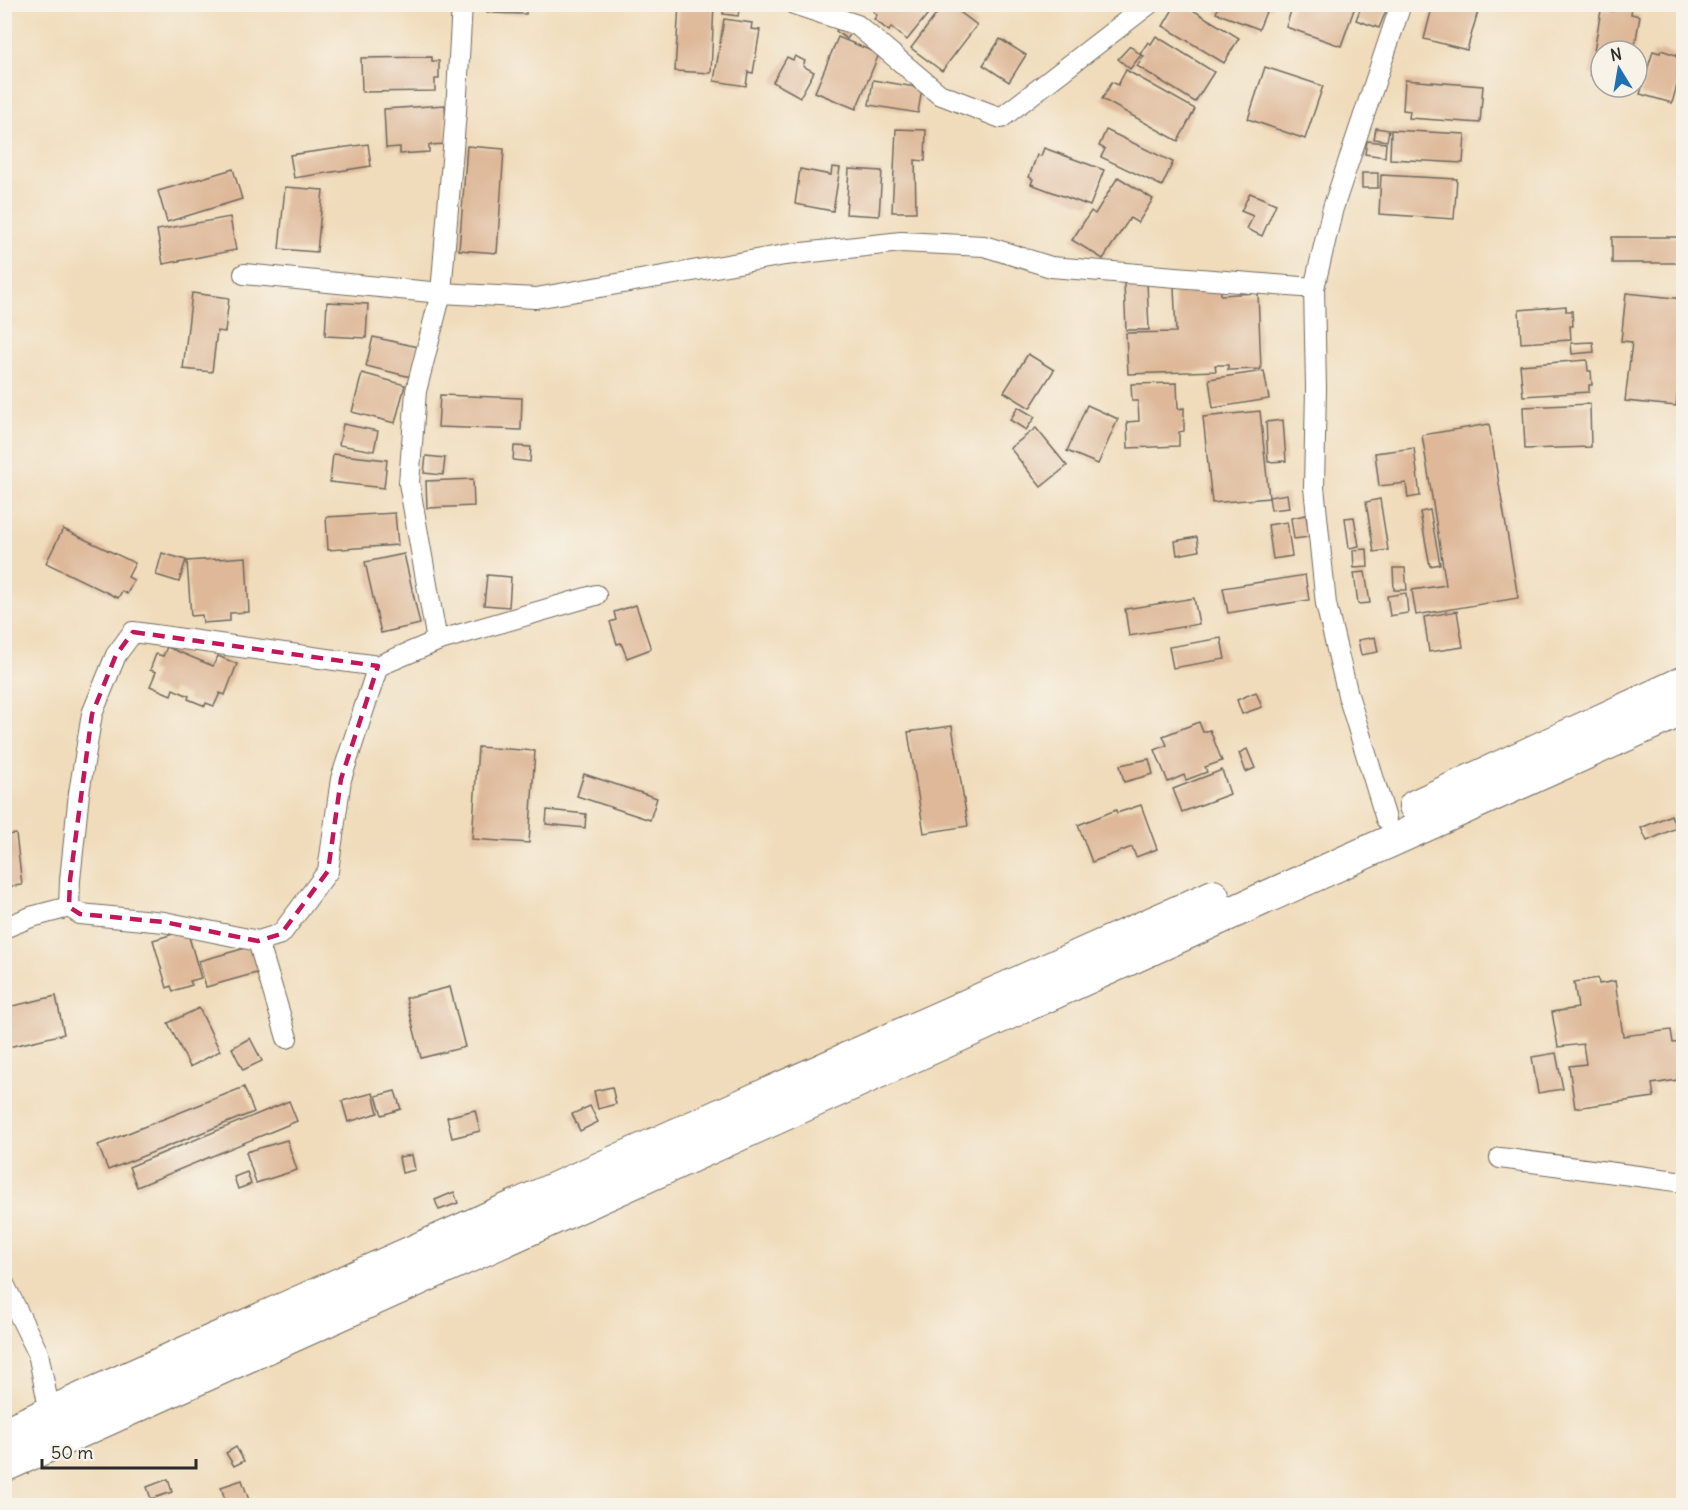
<svg xmlns="http://www.w3.org/2000/svg" width="1688" height="1510" font-family="Delius,sans-serif">
<style>
.building{fill:#deb898}
.lines{fill:none;stroke-linecap:round;stroke-linejoin:round}
.minor-casing{stroke:#70695d;stroke-width:22}
.trunk-casing{stroke:#70695d;stroke-width:34}
.minor{stroke:#fff;stroke-width:20}
.trunk{stroke:#fff;stroke-width:32}
.marked{fill:none;stroke:#c2185b;stroke-width:4.5;stroke-dasharray:12 8;stroke-linejoin:round}
</style>
<rect width="100%" height="100%" fill="#f7f3e8"/>
<filter id="ink" filterUnits="userSpaceOnUse"><feTurbulence type="fractalNoise" baseFrequency=".0167" numOctaves="2"/><feDisplacementMap in="SourceGraphic" scale="12" xChannelSelector="R" yChannelSelector="G"/><feConvolveMatrix kernelMatrix="1 2 1 2 8 2 1 2 1" color-interpolation-filters="sRGB"/></filter>
<filter id="wash" filterUnits="userSpaceOnUse"><feTurbulence type="fractalNoise" baseFrequency=".008" numOctaves="4" result="noise"/><feDisplacementMap in="SourceGraphic" scale="24" xChannelSelector="R" yChannelSelector="G"/><feGaussianBlur stdDeviation="1.35" result="paint"/><feColorMatrix in="noise" values="0 0 0 0 0 0 0 0 0 0 0 0 0 0 0 0 0 1.4 0 .05"/><feComposite in="paint" operator="in"/></filter>
<g filter="url(#wash)">
<rect width="100%" height="100%" fill="#f0dbba"/>
<g id="blocks">
<g class="building">
<path d="M679 4H714L711 73 675 71Z"/>
<path d="M724 4H740L738 16 723 14Z"/>
<path d="M878 4H936L907 40 891 27 889 31 874 19 877 15 873 11Z"/>
<path d="M944 4H949L977 25 942 71 911 48Z"/>
<path d="M1176 4H1183L1239 38 1224 63 1163 26Z"/>
<path d="M1220 4H1273L1272 9 1268 7 1259 29 1216 13Z"/>
<path d="M1293 4H1356L1341 46 1286 27Z"/>
<path d="M1362 4 1388 6 1379 28 1356 20Z"/>
<path d="M1433 4H1452L1478 11 1467 50 1424 39Z"/>
<path d="M1614 4 1632 7 1631 14 1640 16 1634 51H1601V77L1590 75 1601 10 1613 11Z"/>
<path d="M487 5H526V14L487 13Z"/>
<path d="M724 19 752 23 751 29 760 30 753 73 748 72 746 86 714 81Z"/>
<path d="M842 21 854 29 847 39 836 31Z"/>
<path d="M1156 36 1214 72 1195 102 1137 66 1144 56 1140 54 1148 42 1151 44Z"/>
<path d="M838 37 879 54 856 109 815 92Z"/>
<path d="M1000 39 1026 55 1009 82 983 65Z"/>
<path d="M1130 46 1141 55 1130 69 1118 59Z"/>
<path d="M1661 50 1676 55V57L1684 60 1672 103 1640 94 1653 51 1660 53Z"/>
<path d="M795 56 805 61 803 66 814 72 800 97 773 82 787 57 793 60Z"/>
<path d="M432 57V61H439V79H435V91L362 92 361 58Z"/>
<path d="M1265 67 1323 86 1305 139 1248 119Z"/>
<path d="M1126 70 1195 109 1178 141 1102 99 1112 82 1118 85Z"/>
<path d="M873 80 922 88 918 113 869 105Z"/>
<path d="M1405 80 1483 86 1480 123 1409 118 1410 111 1403 110Z"/>
<path d="M445 105 447 144 429 145V152L400 154V147L386 148 384 109Z"/>
<path d="M1376 128 1389 130 1387 141 1374 139Z"/>
<path d="M896 129 926 130 925 161 915 160 916 212H892Z"/>
<path d="M1106 130 1173 162 1162 186 1101 157 1105 149 1099 146Z"/>
<path d="M1391 130 1465 134 1463 163 1390 159Z"/>
<path d="M1367 141 1386 143 1385 157 1365 154Z"/>
<path d="M368 144 371 166 294 178 290 155Z"/>
<path d="M467 146 504 149 497 253 459 250Z"/>
<path d="M1044 148 1104 170 1090 206 1031 184 1033 179 1029 177 1037 155 1041 156Z"/>
<path d="M832 167 840 168 833 211 795 204 800 169 831 175Z"/>
<path d="M233 169 242 199 167 222 158 191Z"/>
<path d="M849 169 882 171 879 216 846 214Z"/>
<rect x="1362" y="173" width="16" height="15"/>
<path d="M1381 175 1457 179 1454 219 1379 214Z"/>
<path d="M1118 177 1153 199 1138 223 1130 218 1103 259 1072 240 1091 211 1095 214Z"/>
<path d="M285 187 323 190 317 252 279 249Z"/>
<path d="M1250 193 1276 204 1262 236 1247 229 1253 216 1241 211Z"/>
<path d="M230 217 236 250 163 264 157 230Z"/>
<rect x="1612" y="237" width="72" height="26"/>
<path d="M1147 282 1149 330H1126L1124 283Z"/>
<path d="M1221 285V295L1258 293 1261 369 1228 370V365H1215L1216 371 1128 374 1126 333 1176 332 1174 287Z"/>
<path d="M192 293 229 298 225 332 217 331 212 372 183 369Z"/>
<path d="M1626 293 1684 299V339L1676 406 1625 401 1632 342 1621 341Z"/>
<path d="M327 302 368 304 366 338 325 336Z"/>
<path d="M1566 306V311H1572L1573 326H1570L1571 340 1521 343 1519 310Z"/>
<path d="M373 337 418 347 411 377 366 366Z"/>
<path d="M1593 342 1594 352 1572 354 1571 343Z"/>
<path d="M1028 354 1054 370 1030 408 1004 392Z"/>
<path d="M1587 360 1588 371H1591L1592 385H1589V392L1523 396 1520 365Z"/>
<path d="M1264 371 1269 399 1213 408 1209 379Z"/>
<path d="M362 373 405 385 395 423 352 412Z"/>
<path d="M1177 383 1178 409 1184 408V431L1179 432V446L1128 448 1127 422 1139 421 1138 401H1132L1131 384Z"/>
<path d="M440 395 522 398 521 430 438 427Z"/>
<path d="M1590 404 1591 447 1525 449 1523 407Z"/>
<path d="M1087 405 1118 419 1098 464 1067 451Z"/>
<path d="M1018 407 1035 417 1026 430 1010 420Z"/>
<path d="M1260 411 1269 498 1212 503 1203 417Z"/>
<path d="M1283 420 1286 461 1268 462 1266 422Z"/>
<path d="M343 424 378 431 374 451 339 445Z"/>
<path d="M1489 424 1518 598 1416 615 1412 590 1446 585 1422 435Z"/>
<path d="M1036 428 1067 466 1041 487 1010 448Z"/>
<path d="M514 446 531 447 530 462 513 460Z"/>
<path d="M1414 448 1420 496 1408 498 1406 483 1379 486 1375 453Z"/>
<path d="M333 454 387 460 384 488 330 482Z"/>
<path d="M426 456 445 458 443 475 424 473Z"/>
<path d="M473 479 474 506 427 508 426 481Z"/>
<path d="M1287 494 1289 508 1271 510 1269 497Z"/>
<path d="M1380 499 1388 550 1374 552 1366 502Z"/>
<path d="M1430 510 1440 564 1430 566 1420 512Z"/>
<path d="M395 513 398 545 328 550 326 517Z"/>
<path d="M1306 515 1309 537 1294 539 1291 518Z"/>
<path d="M1354 517 1359 546 1349 548 1345 518Z"/>
<path d="M1287 522 1292 556 1273 559 1268 525Z"/>
<path d="M63 529 135 563 128 577 134 580 127 594 122 591 118 598 46 563Z"/>
<path d="M1197 537 1199 551 1177 555 1175 541Z"/>
<path d="M1367 549 1368 567 1354 568 1353 550Z"/>
<path d="M162 553 186 560 179 582 156 575Z"/>
<path d="M404 554 420 624 381 633 365 562Z"/>
<path d="M246 557 249 612 230 613V621L203 623 202 615 191 616 187 561Z"/>
<path d="M1393 568H1405L1407 590H1394Z"/>
<path d="M1365 572 1370 603 1358 604 1354 573Z"/>
<path d="M487 575 511 577 509 607 484 605Z"/>
<path d="M1305 575 1309 600 1228 613 1223 588Z"/>
<path d="M1406 593 1408 613 1390 616 1387 596Z"/>
<path d="M1194 598 1199 624 1129 636 1125 609Z"/>
<path d="M636 605 651 649 627 658 621 643 617 644 610 622 616 620 614 612Z"/>
<path d="M1457 611 1463 647 1429 652 1424 617Z"/>
<path d="M1375 637 1378 652 1361 655 1358 640Z"/>
<path d="M1221 638 1225 659 1173 668 1169 647Z"/>
<path d="M167 647 213 666 218 656 237 664 225 695 220 693 214 706 206 703 205 706 188 699 189 696 173 689 171 695 150 686 156 672 150 670 156 654 163 656Z"/>
<path d="M1256 692 1262 707 1242 714 1237 700Z"/>
<path d="M1199 722 1203 732 1210 730 1222 761 1205 767 1207 772 1186 780 1184 775 1168 782 1155 750 1167 745 1163 736Z"/>
<path d="M952 726 968 826 924 833 908 732Z"/>
<path d="M478 747 535 751 529 843 472 839Z"/>
<path d="M1247 749 1255 768 1246 772 1239 753Z"/>
<path d="M1149 759 1153 774 1124 782 1120 765Z"/>
<path d="M1222 770 1230 794 1182 812 1173 789Z"/>
<path d="M584 774 657 798 650 820 577 796Z"/>
<path d="M1141 805 1157 849 1136 857 1132 847 1092 862 1078 825 1116 810 1117 813Z"/>
<path d="M547 810 586 814 585 828 546 824Z"/>
<path d="M1671 815 1676 828 1647 841 1641 828Z"/>
<path d="M16 834 22 885 4 887V835Z"/>
<path d="M187 930 201 978 190 981 192 985 173 991 171 986 167 988 153 940Z"/>
<path d="M253 946 260 972 206 987 199 961Z"/>
<path d="M1598 978 1599 984 1615 981 1623 1036 1671 1030 1673 1043 1682 1042 1684 1079 1652 1084 1654 1097 1575 1108 1569 1066 1586 1064 1583 1044 1558 1047 1552 1012 1578 1008 1574 982Z"/>
<path d="M450 987 465 1047 421 1058 406 998Z"/>
<path d="M56 996 64 1034 4 1048V1008Z"/>
<path d="M199 1008 220 1051 190 1067 168 1023Z"/>
<path d="M250 1038 262 1061 243 1070 232 1048Z"/>
<path d="M1556 1053 1563 1089 1538 1093 1532 1057Z"/>
<path d="M244 1087 254 1112 108 1170 98 1145Z"/>
<path d="M612 1087 616 1104 598 1109 594 1091Z"/>
<path d="M395 1091 401 1109 382 1115 376 1096Z"/>
<path d="M373 1093 378 1113 348 1122 342 1101Z"/>
<path d="M289 1101 297 1121 137 1187 129 1167Z"/>
<path d="M590 1106 598 1122 580 1131 572 1114Z"/>
<path d="M475 1110 480 1131 452 1138 447 1117Z"/>
<path d="M287 1140 297 1170 256 1183 246 1152Z"/>
<path d="M412 1155 415 1170 402 1173 399 1157Z"/>
<path d="M247 1172 251 1184 238 1189 234 1177Z"/>
<path d="M454 1192 458 1203 439 1210 435 1200Z"/>
<path d="M236 1447 244 1461 234 1466 226 1453Z"/>
<path d="M168 1479 172 1492 151 1499 147 1487Z"/>
<path d="M242 1480 251 1506H227L221 1487Z"/>
</g>
</g>
</g>
<g filter="url(#ink)">
<use href="#blocks" fill-opacity="0" stroke="#70695d" stroke-width="1.5"/>
<g class="lines">
<defs>
<g id="minor">
<path d="M794 4 857 25 939 94 1001 118 1149 4"/>
<path d="M244 274 441 293 536 298 785 255 901 242 984 246 1051 267 1314 288"/>
<path d="M437 641 409 483 416 391 441 293 456 112 462 4"/>
<path d="M1386 819 1348 695 1326 604 1314 487 1316 388 1314 288 1333 208 1401 4"/>
<path d="M69 907 70 880 79 793 92 714 116 655 133 632 378 666 437 641 596 595"/>
<path d="M4 928 31 917 69 907 80 914 164 922 258 941 281 934 328 871 341 779 378 666"/>
<path d="M258 941 287 1038"/>
<path d="M1500 1158 1684 1182"/>
<path d="M4 1284 38 1353 50 1413"/>
</g>
<g id="trunk">
<path d="M1415 806 1684 682"/>
<path d="M4 1433 1213 896"/>
<path d="M4 1466 1684 709"/>
</g>
</defs>
<use href="#minor" class="minor-casing"/>
<use href="#trunk" class="trunk-casing"/>
<use href="#minor" class="minor"/>
<use href="#trunk" class="trunk"/>
</g>
</g>
<path class="marked" d="M133 632 378 666 341 779 328 871 281 934 258 941 164 922 80 914 69 907 70 880 92 714 116 655Z"/>
<rect width="1688" height="1510" fill="none" stroke="#f7f3e8" stroke-width="24"/>
<g transform="translate(1619 69) rotate(349)"><circle r="28" fill="#f7f3e8" stroke="#a5a39c" stroke-width="1.5"/>
<path d="M0-4.5L10 22L0 15L-10 22Z" fill="#1f6fb2"/>
<text y="-9" font-size="16" font-weight="bold" text-anchor="middle" fill="#2b2b2b">N</text>
</g>
<path d="M42 1459v9h154v-9" fill="none" stroke="#2b2b2b" stroke-width="3"/>
<text x="51" y="1459" font-size="18" fill="#2b2b2b" stroke="#f7f3e8" stroke-width="4.5" paint-order="stroke">50 m</text>
</svg>
